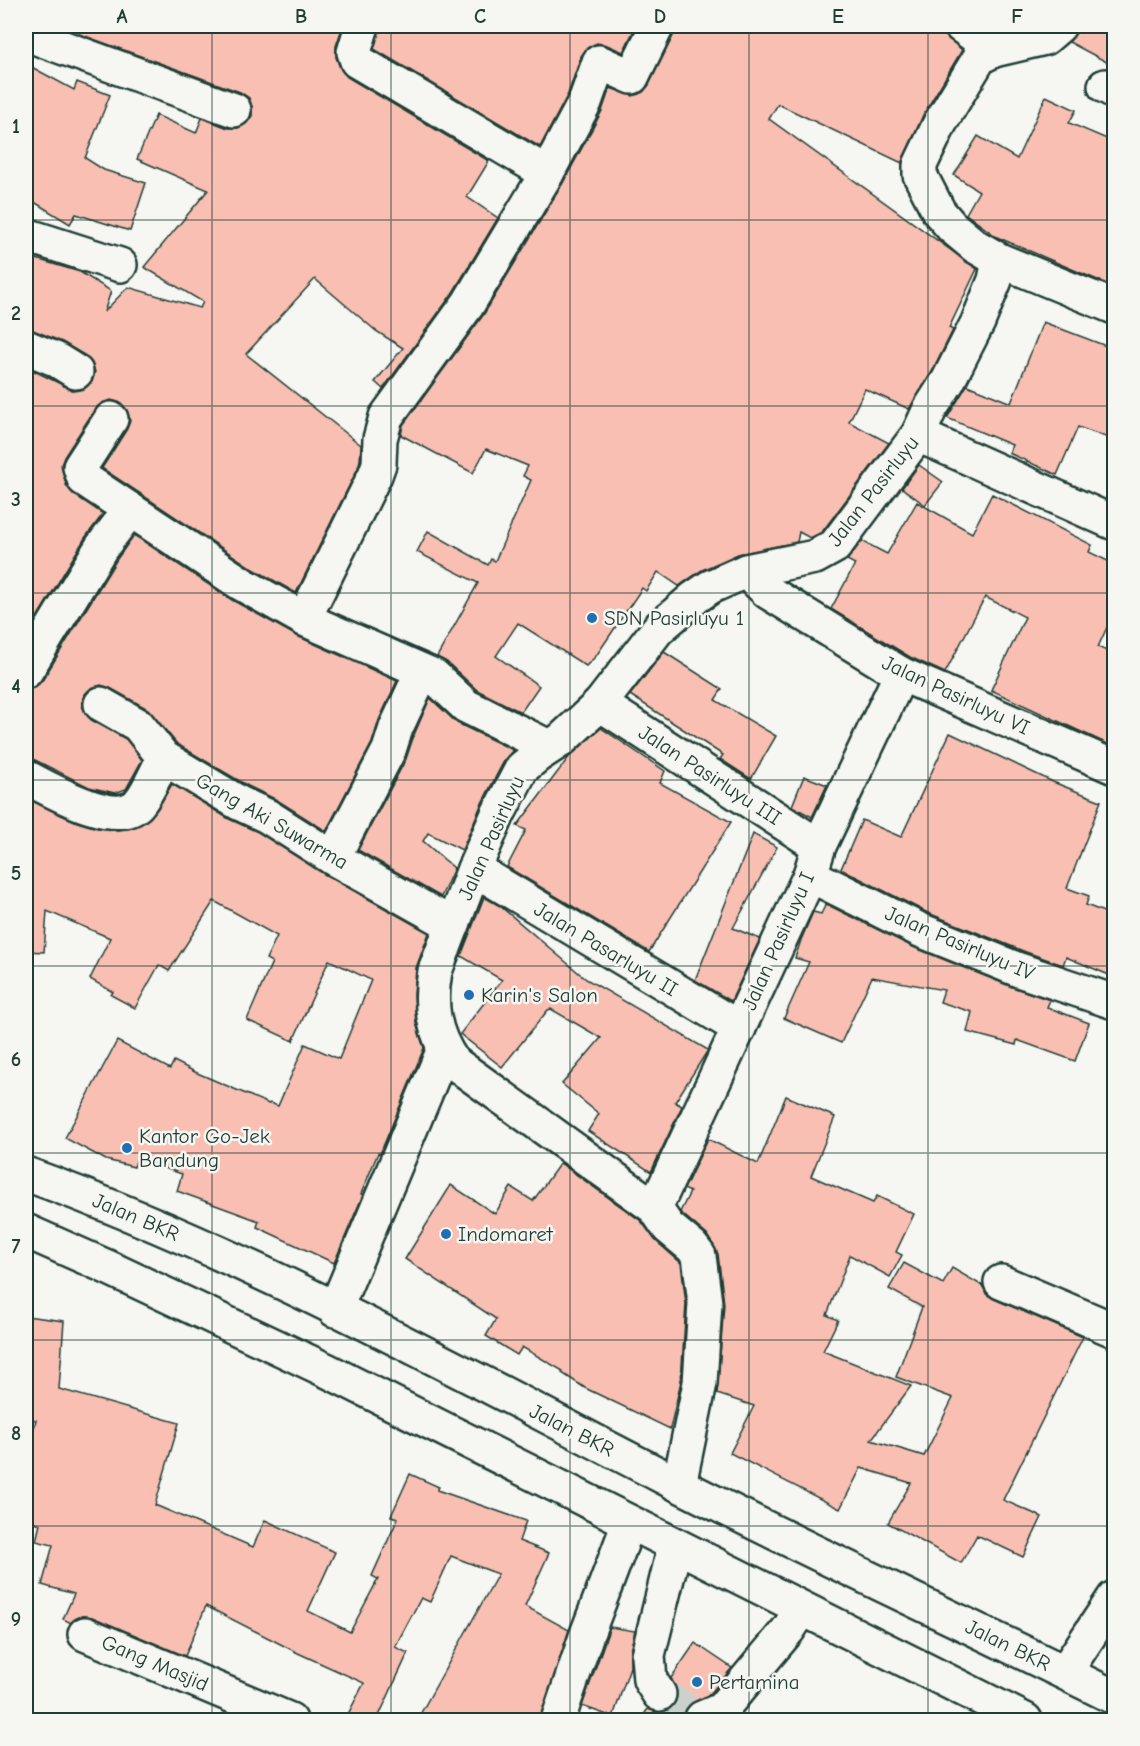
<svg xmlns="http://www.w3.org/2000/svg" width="1140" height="1746" font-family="'Comic Neue',sans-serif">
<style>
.building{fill:#fabfb3;stroke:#1f3d34;stroke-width:1.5}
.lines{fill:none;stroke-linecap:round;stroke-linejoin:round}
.minor-tunnel{stroke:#cbd1cc;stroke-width:33;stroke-dasharray:33 16;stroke-linecap:butt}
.minor-casing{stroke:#1f3d34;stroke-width:38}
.major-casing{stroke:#1f3d34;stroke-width:38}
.minor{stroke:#f6f6f2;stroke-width:33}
.major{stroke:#f6f6f2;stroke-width:33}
.grid{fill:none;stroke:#1f3d34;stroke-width:1.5;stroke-opacity:0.55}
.poi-dot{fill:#1f6fb2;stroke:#f6f6f2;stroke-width:2}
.labels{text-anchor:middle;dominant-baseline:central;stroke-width:5;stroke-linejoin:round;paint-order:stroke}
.street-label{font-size:21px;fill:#1f3d34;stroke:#f6f6f2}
.poi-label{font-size:21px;fill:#1f3d34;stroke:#f6f6f2;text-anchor:start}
.neatline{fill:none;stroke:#1f3d34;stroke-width:2}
.grid-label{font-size:20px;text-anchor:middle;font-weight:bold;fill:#1f3d34}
</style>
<rect width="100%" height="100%" fill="#f6f6f2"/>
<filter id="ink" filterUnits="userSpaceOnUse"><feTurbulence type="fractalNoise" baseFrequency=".0167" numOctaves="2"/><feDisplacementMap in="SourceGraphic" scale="12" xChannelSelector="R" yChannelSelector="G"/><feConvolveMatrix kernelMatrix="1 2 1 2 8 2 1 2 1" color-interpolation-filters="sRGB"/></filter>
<g filter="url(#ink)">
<g class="building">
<path d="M57 26H343L336 46V57L340 68 347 77 489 161 467 197 498 218 452 294 383 389 375 382 403 348 376 331 315 279 246 354 361 445 360 460 358 468 296 593 252 568 102 468 127 429 130 421 127 410 121 403 111 400 102 403 95 409 64 457 61 465 66 485 73 494 103 514 85 538 26 636V367L75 391 84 389 92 382 95 372 92 363 86 356 62 342 33 330 26 329V256L80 272 111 291 104 312 128 287 200 308 203 302 144 267 208 190 137 159 156 115 196 133 202 118 228 128H238L246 124 252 116V107L249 98 240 92Z"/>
<path d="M380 26H636L623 52 607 45 597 43 587 48 581 56 568 94 540 147 374 49Z"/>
<path d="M676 26H943L944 34 962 50 923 115 902 163 778 104 769 119 977 269 949 328 953 330 932 372 909 409 865 389 849 422 889 443 822 532 810 538 799 532 797 542 738 554 702 570 679 586 658 572 646 591 642 588 596 656 586 666 518 623 496 656 539 686 521 712 477 690 447 662 437 657 478 583 417 552 428 531 488 565 491 559 495 561 531 480 523 476 528 466 486 449 473 473 401 435 403 425 484 314 563 183 602 111 610 88 633 96 643 92 649 85 674 34Z"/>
<path d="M1077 26H1114V66L1069 42 1076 33Z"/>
<path d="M26 64 74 90 77 82 110 95 85 158 104 170 146 183 130 231 76 214 70 224 26 197Z"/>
<path d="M1046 96 1076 110 1069 123 1114 142V287L997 237 966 214 979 191 954 175 978 136 1017 159Z"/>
<path d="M1043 322 1114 349V440L1078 427 1057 475 1009 453 1012 445 947 418 967 385 1011 403Z"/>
<path d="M919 465 943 482 925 505 902 488Z"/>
<path d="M992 494 1092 545 1089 552 1114 564V612L1098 647 1114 654V747L991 690 1025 617 985 597 945 673 910 657 831 609 855 564 847 560 862 541 887 554 917 502 972 533Z"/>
<path d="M134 535 232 600 295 635 397 681 379 720 372 743 326 831 277 800 248 786 177 744 148 709 110 688 101 685 91 688 84 695 82 705 85 713 91 720 126 739 142 760 126 789 115 793 89 787 35 760 26 758V690L34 688 42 681 117 559Z"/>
<path d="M664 652 722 689 715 700 776 736 751 779 720 759 723 755 630 695Z"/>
<path d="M430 698 457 723 513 750 505 759 481 805 462 850 428 833 423 841 454 868 441 897 358 850 406 759 414 735Z"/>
<path d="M601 728 665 771 660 783 731 822 649 952 507 867 526 830 517 826 569 757Z"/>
<path d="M950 733 1053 782 1101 801 1067 888 1089 896 1086 905 1114 916V977L1066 957 1063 965 1026 952 928 913 841 869 862 820 901 837Z"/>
<path d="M804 776 827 785 812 817 792 806Z"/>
<path d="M172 784 229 819 258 832 324 874 429 933 416 968 414 994 416 1023 424 1048 380 1154 378 1153 361 1194 363 1195 334 1263 257 1227 259 1221 177 1191 182 1174 137 1159 134 1167 106 1160 65 1138 117 1041 170 1069 174 1061 195 1072 269 1104 270 1103 278 1106 305 1044 339 1059 371 980 329 960 293 1041 247 1020 272 962 266 959 277 936 214 901 169 971 159 965 135 1008 111 995 113 992 90 979 110 938 47 911 44 952 26 951V798L77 822 97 828 118 830 132 828 150 818 158 808Z"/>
<path d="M753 834 777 847 733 928 760 939 731 1001 695 980Z"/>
<path d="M484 897 500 906 586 979 708 1050 675 1102 682 1106 651 1172 588 1131 599 1114 562 1084 601 1038 551 1009 548 1010 502 1067 460 1034 502 980 461 956Z"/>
<path d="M826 904 913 947 1012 987 1050 1000 1047 1007 1089 1023 1075 1061 1017 1040 1016 1045 967 1032 972 1012 940 1002 944 990 872 977 841 1043 784 1018 809 962 795 958 801 940 813 912 821 914Z"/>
<path d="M786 1096 835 1117 811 1176 873 1203 877 1196 914 1214 896 1252 902 1255 890 1277 850 1255 827 1315 838 1320 823 1351 911 1386 871 1440 924 1456 953 1398 896 1377 922 1307 889 1289 904 1263 943 1284 952 1268 983 1286 986 1294 994 1299 1083 1337 1003 1500 1042 1517 1023 1557 977 1535 961 1563 888 1523 911 1483 861 1468 840 1509 730 1453 754 1406 717 1394 724 1304 718 1254 707 1235 680 1212 690 1192 684 1189 708 1139 758 1164Z"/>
<path d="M560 1163 641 1221 656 1241 681 1263 686 1304 681 1381 670 1429 585 1388 562 1373 563 1371 522 1347 517 1355 486 1336 496 1319 405 1259 451 1185 495 1214 511 1187 533 1201Z"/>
<path d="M26 1316 64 1321 59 1389 179 1423 155 1505 253 1547 265 1520 335 1552 308 1611 350 1632 378 1579 372 1576 398 1518 391 1516 410 1474 439 1487 437 1490 526 1521 519 1541 549 1553 525 1606 569 1630 540 1720H417L498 1574 451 1556 430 1602 421 1598 395 1647 408 1653 377 1720H345L364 1683 298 1653 206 1606 185 1656 92 1617 82 1616 71 1623 63 1619 74 1594 42 1585 53 1545 36 1541 40 1524 26 1519V1456L36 1420 26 1419V1387L28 1365 26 1364Z"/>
<path d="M610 1627 635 1631 630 1651V1667L613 1717 582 1706Z"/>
<path d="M695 1643 732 1668 710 1694 687 1706 684 1715V1720H640L648 1709 660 1713 669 1710 675 1703 678 1693 671 1678Z"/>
</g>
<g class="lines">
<path class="minor-tunnel" d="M659 1694 702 1718"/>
<defs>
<g id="minor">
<path d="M362 26 354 52 357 61 547 173"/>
<path d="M961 26 994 50"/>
<path d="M26 34 234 110"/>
<path d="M1105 86 1114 91"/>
<path d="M26 235 120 265"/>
<path d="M999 260 1114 307"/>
<path d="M26 347 55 359 76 372"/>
<path d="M111 419 80 467 84 479 242 584 304 619 434 676 466 706 549 747"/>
<path d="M918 435 1114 523"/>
<path d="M746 571 768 592 901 674 1114 767"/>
<path d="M304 619 375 475 379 464 380 439 386 417 468 304 547 173 585 102 599 62 632 77 657 26"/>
<path d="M26 671 101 548 130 510"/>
<path d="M101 704 138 725 164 758 239 803 267 816 333 858 453 925"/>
<path d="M600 704 819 846"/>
<path d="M26 777C49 789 117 829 139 803 149 791 156 772 164 758"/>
<path d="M333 858 389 750 396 728 422 672"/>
<path d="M474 869 739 1028"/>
<path d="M810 875 920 930 1019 970 1114 1002"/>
<path d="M655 1208 810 875 819 846 901 674"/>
<path d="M1001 1282 1114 1330"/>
<path d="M335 1310 444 1049"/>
<path d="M679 1485 700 1383 705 1303 699 1256 692 1247 668 1227 655 1208 453 1062C433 1033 429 1005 435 971L474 869 498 814 522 768 538 755 561 740 600 704 658 629 694 598 710 587 746 571 815 557 835 546 918 435 930 409 948 381 978 322 995 280 999 260 975 246 952 227 939 212 920 175V165L940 123 980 57 994 50 1045 38 1059 26"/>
<path d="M85 1634 290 1720"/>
<path d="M1065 1672 1114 1598"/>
<path d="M659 1694 650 1680 648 1655 675 1546"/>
<path d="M702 1718 721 1710 788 1630 802 1609"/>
<path d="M558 1720 587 1634 629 1523"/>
</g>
<g id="major">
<path d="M26 1174C245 1253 454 1369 662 1476 811 1553 964 1622 1114 1697"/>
<path d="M26 1231 105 1266 328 1371 1025 1720"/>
</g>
</defs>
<use href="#minor" class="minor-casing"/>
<use href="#major" class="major-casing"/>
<use href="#minor" class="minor"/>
<use href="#major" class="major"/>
</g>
</g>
<path class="grid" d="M212 26V1720M391 26V1720M570 26V1720M749 26V1720M928 26V1720M26 220H1114M26 406H1114M26 593H1114M26 780H1114M26 966H1114M26 1153H1114M26 1340H1114M26 1526H1114"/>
<g class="poi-dot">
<circle cx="592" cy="618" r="6"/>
<circle cx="469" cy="995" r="6"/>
<circle cx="127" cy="1148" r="6"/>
<circle cx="446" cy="1234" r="6"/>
<circle cx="697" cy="1682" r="6"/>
</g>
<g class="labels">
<g class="street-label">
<text transform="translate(873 491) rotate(-52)">Jalan Pasirluyu</text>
<text transform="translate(956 695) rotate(25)">Jalan Pasirluyu VI</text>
<text transform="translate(710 775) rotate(33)">Jalan Pasirluyu III</text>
<text transform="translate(272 821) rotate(30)">Gang Aki Suwarma</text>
<text transform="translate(491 838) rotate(-66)">Jalan Pasirluyu</text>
<text transform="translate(778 941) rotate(-66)">Jalan Pasirluyu I</text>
<text transform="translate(960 943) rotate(23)">Jalan Pasirluyu IV</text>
<text transform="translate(606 949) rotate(31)">Jalan Pasarluyu II</text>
<text transform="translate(136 1217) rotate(23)">Jalan BKR</text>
<text transform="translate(572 1430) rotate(27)">Jalan BKR</text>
<text transform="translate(1008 1645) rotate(26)">Jalan BKR</text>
<text transform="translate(155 1663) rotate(23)">Gang Masjid</text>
</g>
<g class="poi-label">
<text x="604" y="618">SDN Pasirluyu 1</text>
<text x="481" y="995">Karin's Salon</text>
<text x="139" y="1136">Kantor Go-Jek<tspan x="139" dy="24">Bandung</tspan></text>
<text x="458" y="1234">Indomaret</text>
<text x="709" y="1682">Pertamina</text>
</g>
</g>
<rect width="1140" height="1746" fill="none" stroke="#f6f6f2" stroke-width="66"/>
<rect x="33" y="33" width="1074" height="1680" class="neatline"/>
<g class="grid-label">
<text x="122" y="23">A</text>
<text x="301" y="23">B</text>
<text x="480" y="23">C</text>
<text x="660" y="23">D</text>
<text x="838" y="23">E</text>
<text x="1017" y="23">F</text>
<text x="16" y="133">1</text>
<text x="16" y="320">2</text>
<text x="16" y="506">3</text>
<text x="16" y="693">4</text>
<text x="16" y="880">5</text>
<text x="16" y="1066">6</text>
<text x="16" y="1253">7</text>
<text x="16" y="1440">8</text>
<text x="16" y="1626">9</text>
</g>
</svg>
